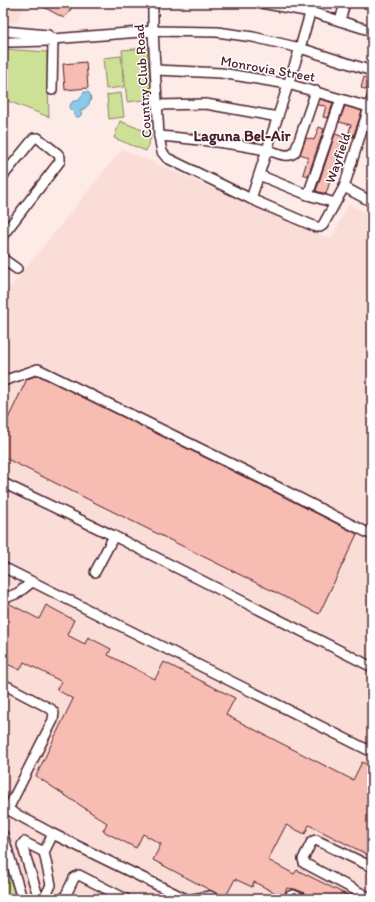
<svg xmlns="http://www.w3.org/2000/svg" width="375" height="902" font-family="Itim,sans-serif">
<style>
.built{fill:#fbddd8}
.green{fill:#cde196;stroke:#8c8060}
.water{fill:#87cbe8;stroke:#6f869c}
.building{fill:#f7bcb2;stroke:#4a1f2b}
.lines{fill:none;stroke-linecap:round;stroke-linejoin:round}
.minor-casing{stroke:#4a1f2b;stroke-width:12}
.minor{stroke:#fff;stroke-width:9}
.labels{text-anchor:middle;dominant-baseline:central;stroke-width:3;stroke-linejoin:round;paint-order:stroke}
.street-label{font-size:14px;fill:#4a1f2b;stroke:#fff}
.neighbourhood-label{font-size:15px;font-weight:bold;fill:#4a1f2b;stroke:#fff}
</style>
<rect width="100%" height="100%" fill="#fdebe8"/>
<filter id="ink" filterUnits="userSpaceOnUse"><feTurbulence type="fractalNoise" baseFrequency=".025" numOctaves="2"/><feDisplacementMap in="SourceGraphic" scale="8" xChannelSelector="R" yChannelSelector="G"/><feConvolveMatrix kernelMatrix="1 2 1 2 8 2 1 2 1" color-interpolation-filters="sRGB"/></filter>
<g filter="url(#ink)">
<g class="built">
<path d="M3 3H27L16 23 3 20Z"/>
<path d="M122 149 331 239 349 204 372 216V899H3V296Z"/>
</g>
<g class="green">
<path d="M147 48 152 99 127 102 122 50Z"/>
<path d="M3 49 47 52 49 117 3 99Z"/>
<path d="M121 56 124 87 106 89 103 58Z"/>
<path d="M121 93 124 117 109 119 107 95Z"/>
<path d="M120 121 152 134 146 151 114 138Z"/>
<path d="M3 854 16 899H3Z"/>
</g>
<path class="water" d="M84 92H88L90 94C93 102 87 108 80 111L82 114 79 117H77L73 114 74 112 69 108V107L73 101C81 102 80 97 84 92Z"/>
<g class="building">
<path d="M36 3H74L69 12 64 18Z"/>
<path d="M86 62 88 88 65 90 63 64Z"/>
<path d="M364 77 372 79V91L361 88Z"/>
<path d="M320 99 333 103 328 118 323 117 326 106 318 105Z"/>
<path d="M345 106 362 111 353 137 348 136 351 125 339 122Z"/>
<path d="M319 127 324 129 308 176 303 174 308 157 300 154 306 138 314 140Z"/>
<path d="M335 134 344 137 326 194 316 191Z"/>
<path d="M38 375 255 482 357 534 319 614 3 457V429L27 379Z"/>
<path d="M8 603 39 619 46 605 61 613 74 620 67 635 85 644 88 637 111 649 108 655 155 679 164 662 235 698 226 715 353 780 362 762 372 767V857L309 825 305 834 286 825 268 860 294 874 297 870 355 899H311L305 893 295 889 287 888 283 897 254 882 252 887 235 879 225 898 153 860 161 844 143 834 136 848 103 831 107 823 36 776 73 699 56 689 62 682 24 662 20 670 3 662V611Z"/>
</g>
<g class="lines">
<defs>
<g id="minor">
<path d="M153 3V31L159 136 162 152 167 158 251 199 316 227H320L323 225 344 187 372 98"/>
<path d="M261 3 311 12 372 31"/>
<path d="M340 21 345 3"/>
<path d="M3 31 48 35 53 39"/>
<path d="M3 42H11L48 41 53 39 153 31 217 32 253 37 300 48 372 71"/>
<path d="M156 70 221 73 288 84 372 108"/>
<path d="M52 90 53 39"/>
<path d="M157 105 206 104 278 117"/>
<path d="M159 136C195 139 231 143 266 150 275 151 288 160 295 152L316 91"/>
<path d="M259 175 308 195 335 203"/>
<path d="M3 176 34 138H38L58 154 60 157V161L3 235"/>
<path d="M344 187 372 202"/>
<path d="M308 195 341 99"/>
<path d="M251 199 300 48 313 3"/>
<path d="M3 259 17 269"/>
<path d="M3 381 38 369 258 477 372 535"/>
<path d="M3 483 114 536 372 667"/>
<path d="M3 567 372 752"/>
<path d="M95 572 114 536"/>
<path d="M3 599 18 593 32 582"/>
<path d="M3 684 51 709 54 713 53 720 8 809"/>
<path d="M3 807 53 834 186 899"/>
<path d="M3 835 22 899"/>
<path d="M372 867 316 840 313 841 311 843 303 859 304 863 372 899"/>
<path d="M39 899 22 845 24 842 44 852"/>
<path d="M44 899 51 885 44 852 53 834"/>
<path d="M64 899 74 878 79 875 126 899"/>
<path d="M193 899 210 896 216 899"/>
<path d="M288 899 290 896 293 895 303 899"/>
</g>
</defs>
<use href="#minor" class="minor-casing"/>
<use href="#minor" class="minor"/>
</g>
</g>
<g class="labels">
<g class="street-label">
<text transform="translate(268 69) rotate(10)">Monrovia Street</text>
<text transform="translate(143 81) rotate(-94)">Country Club Road</text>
<text transform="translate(338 158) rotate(-71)">Wayfield</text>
</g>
<g class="neighbourhood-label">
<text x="242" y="136">Laguna Bel-Air</text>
</g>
</g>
<rect width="375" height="902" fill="none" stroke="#fff" stroke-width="16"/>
<rect x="8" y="8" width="359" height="886" fill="none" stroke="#4a1f2b" stroke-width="1.5" filter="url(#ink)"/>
</svg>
